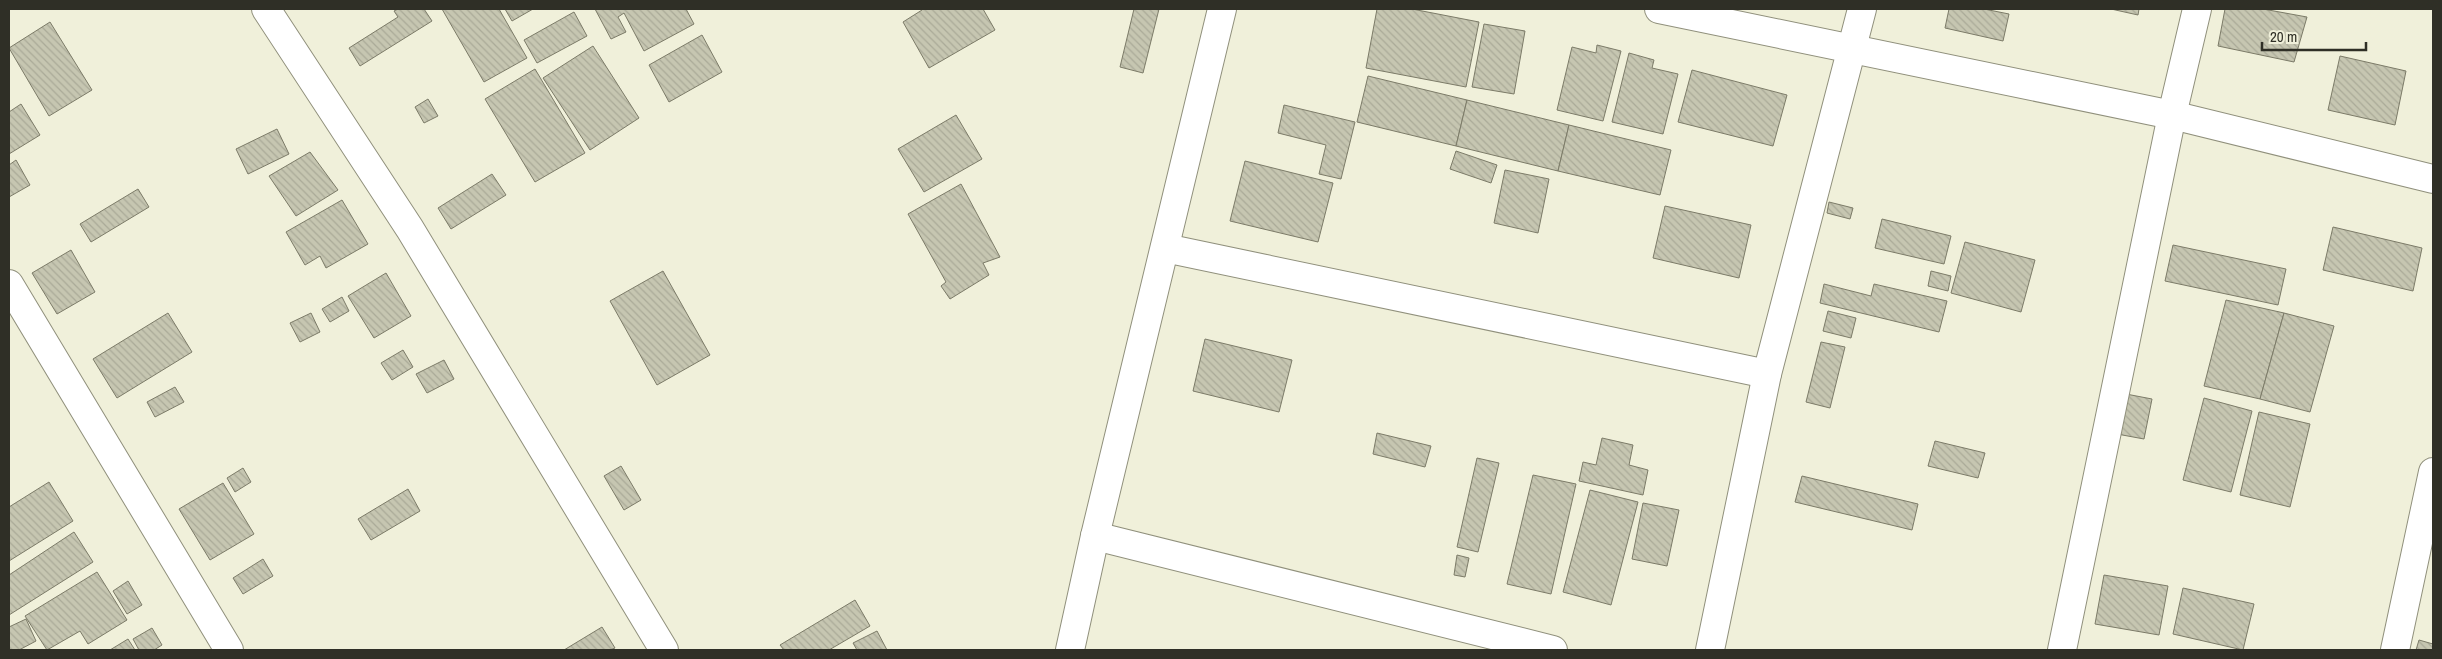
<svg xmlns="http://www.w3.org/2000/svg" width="2442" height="659" font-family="'Archivo Narrow',sans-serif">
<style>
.building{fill:url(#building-back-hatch);stroke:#7c7b68}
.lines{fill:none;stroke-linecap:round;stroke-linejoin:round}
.minor-casing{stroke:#90907c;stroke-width:30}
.minor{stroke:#fff;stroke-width:28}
</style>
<defs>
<pattern id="building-back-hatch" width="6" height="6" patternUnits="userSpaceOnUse" patternTransform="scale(1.25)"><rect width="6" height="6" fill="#c6c6b1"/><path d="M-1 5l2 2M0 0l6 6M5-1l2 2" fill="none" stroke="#aaaa98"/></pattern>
</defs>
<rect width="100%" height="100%" fill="#f0f0da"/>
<g class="building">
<path d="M398 9H424L432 21 360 66 349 48 398 17 394 11Z"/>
<path d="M442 9H499L527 58 484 82Z"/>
<path d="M505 9H533L512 21Z"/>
<path d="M595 9H686L694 24 644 51 624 13 618 17 626 32 611 39Z"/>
<path d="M921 9H983L995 30 929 68 903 22 922 10Z"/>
<path d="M1134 9H1159L1143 73 1120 67Z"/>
<path d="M1377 9H1412L1479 22 1466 87 1366 68Z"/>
<path d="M1949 9H1984L2009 14 2003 41 1945 28Z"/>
<path d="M2111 9H2139L2138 15Z"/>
<path d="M2225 9H2263L2307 17 2294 62 2218 46Z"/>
<path d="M574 12 587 36 537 63 524 40Z"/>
<path d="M50 22 92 90 49 116 9 48Z"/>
<path d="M1484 24 1525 31 1514 94 1472 87Z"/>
<path d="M702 35 722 72 669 102 649 65Z"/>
<path d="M1597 45 1621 51 1603 121 1557 110 1572 47 1596 53Z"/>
<path d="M593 46 639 118 590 150 543 78Z"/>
<path d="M1629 53 1654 60 1652 68 1678 74 1663 134 1612 122Z"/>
<path d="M2340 56 2406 71 2395 125 2328 110Z"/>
<path d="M535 69 585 153 535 182 485 99Z"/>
<path d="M1692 70 1787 95 1773 146 1678 122Z"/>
<path d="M1368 76 1467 100 1456 146 1357 122Z"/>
<path d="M428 99 438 116 424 123 415 107Z"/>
<path d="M1467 100 1569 125 1558 171 1456 146Z"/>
<path d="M21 104 40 135 9 154V112Z"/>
<path d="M1284 105 1355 122 1341 179 1319 174 1326 145 1278 133Z"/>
<path d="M956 115 982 159 924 192 898 149Z"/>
<path d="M1569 125 1671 150 1660 195 1558 171Z"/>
<path d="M277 129 289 154 248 174 236 149Z"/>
<path d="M1456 151 1497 165 1491 183 1450 169Z"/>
<path d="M310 152 338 190 296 216 269 176Z"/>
<path d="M16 160 30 185 9 197V165Z"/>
<path d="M1245 161 1333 183 1318 242 1230 221Z"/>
<path d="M1505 170 1549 179 1538 233 1494 223Z"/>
<path d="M492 174 506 195 451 229 438 208Z"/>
<path d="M961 184 1000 257 983 263 989 275 950 299 941 286 946 282 908 214Z"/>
<path d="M138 189 149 207 91 242 80 224Z"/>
<path d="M342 200 368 244 326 268 320 256 305 265 286 232Z"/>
<path d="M1829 202 1853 208 1850 219 1827 213Z"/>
<path d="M1665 206 1751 225 1739 278 1653 258Z"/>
<path d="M1882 219 1951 236 1944 264 1875 248Z"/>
<path d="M2333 227 2422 248 2413 291 2323 270Z"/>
<path d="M1965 242 2035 260 2021 312 1951 293Z"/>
<path d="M2173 245 2286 269 2278 305 2165 281Z"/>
<path d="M71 250 95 292 57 314 32 273Z"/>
<path d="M663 271 710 355 657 385 610 301Z"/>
<path d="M1931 271 1951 276 1948 291 1928 286Z"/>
<path d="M386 273 411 316 374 338 348 296Z"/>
<path d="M1824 284 1871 296 1874 284 1947 301 1939 332 1820 303Z"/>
<path d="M342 297 349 311 330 322 322 309Z"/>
<path d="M2226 300 2284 313 2260 399 2204 386Z"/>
<path d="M1828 311 1856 318 1851 338 1823 331Z"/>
<path d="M168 313 192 352 117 398 93 359Z"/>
<path d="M311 313 320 332 300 342 290 323Z"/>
<path d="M2284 313 2334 326 2310 412 2260 399Z"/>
<path d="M1205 339 1292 360 1279 412 1193 391Z"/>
<path d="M1821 342 1845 347 1830 408 1806 402Z"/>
<path d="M403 350 413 367 392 380 381 363Z"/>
<path d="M444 360 454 379 427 393 416 374Z"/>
<path d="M175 387 184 402 155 417 147 402Z"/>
<path d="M2126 394 2152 399 2144 439 2117 434Z"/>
<path d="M2204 398 2252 411 2231 492 2183 480Z"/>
<path d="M2259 412 2310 424 2290 507 2240 495Z"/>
<path d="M1377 433 1431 446 1425 467 1373 454Z"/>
<path d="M1602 438 1633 445 1629 465 1648 470 1643 495 1579 481 1583 462 1596 465Z"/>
<path d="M1935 441 1985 453 1978 478 1928 466Z"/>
<path d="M1477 458 1499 463 1478 552 1457 547Z"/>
<path d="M621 466 641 500 624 510 604 476Z"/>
<path d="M243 468 251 482 235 492 227 478Z"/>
<path d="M1533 475 1576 484 1551 594 1507 584Z"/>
<path d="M1802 476 1918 504 1912 530 1795 502Z"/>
<path d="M49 482 73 521 9 561V507Z"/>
<path d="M223 483 254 534 210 560 179 509Z"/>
<path d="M408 489 420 511 371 540 358 519Z"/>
<path d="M1590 490 1638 502 1611 605 1563 592Z"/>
<path d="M1643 503 1679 510 1667 566 1632 559Z"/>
<path d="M74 532 93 562 9 615V575Z"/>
<path d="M1457 555 1469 558 1465 577 1454 575Z"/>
<path d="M263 559 273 576 243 594 233 578Z"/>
<path d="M97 572 127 620 88 644 80 631 47 650 25 616Z"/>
<path d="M2104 575 2168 586 2159 635 2095 624Z"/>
<path d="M128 581 142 605 127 614 113 591Z"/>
<path d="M2183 588 2254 604 2243 650 2173 634Z"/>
<path d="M855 600 870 626 829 650H784L780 645Z"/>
<path d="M26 619 36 641 19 650H9V627Z"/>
<path d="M602 627 615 648 610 650H564Z"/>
<path d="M152 628 162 645 154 650H139L133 639Z"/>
<path d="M877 631 887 650H857L853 643Z"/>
<path d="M128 639 135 650H110Z"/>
<path d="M2419 640 2433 644V650H2416Z"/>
</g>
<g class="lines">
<defs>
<g id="minor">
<path d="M266 9 410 229 664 650"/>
<path d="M1659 9 2172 115 2433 179"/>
<path d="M1165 248 1767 374"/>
<path d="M9 284 229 650"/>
<path d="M1095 536 1553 650"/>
<path d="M1070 650 1095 536 1222 9"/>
<path d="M1710 650 1767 374 1862 9"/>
<path d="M2062 650 2172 115 2197 9"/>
<path d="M2395 650 2433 472"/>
</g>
</defs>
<use href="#minor" class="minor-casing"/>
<use href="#minor" class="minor"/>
</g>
<rect width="2442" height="659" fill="none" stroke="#2f2f26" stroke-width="20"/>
<path d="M2262 42v8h104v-8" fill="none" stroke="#2f2f26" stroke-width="2.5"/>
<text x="2270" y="42" font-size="15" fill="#2f2f26" stroke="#f0f0da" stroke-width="4" paint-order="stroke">20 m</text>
</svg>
